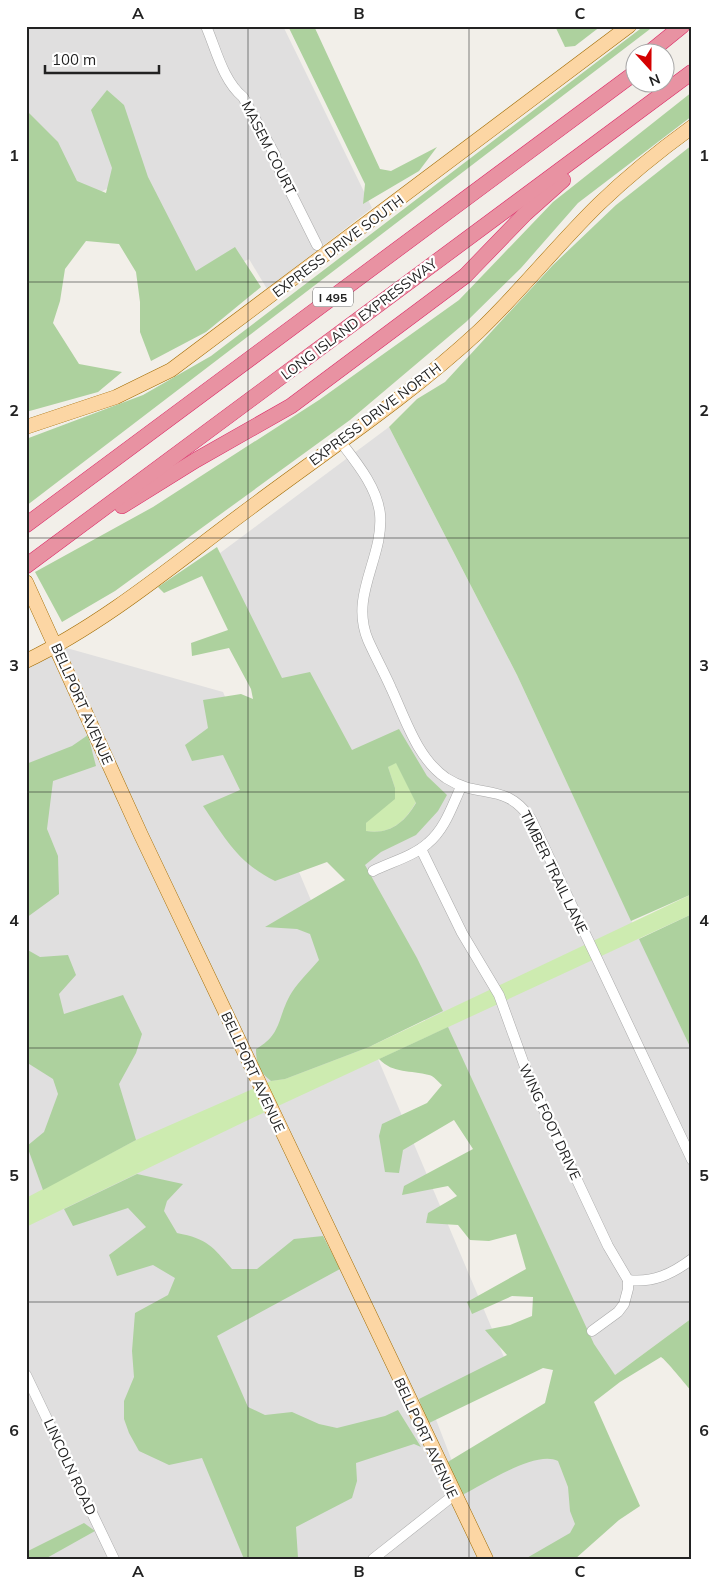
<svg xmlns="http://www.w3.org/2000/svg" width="718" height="1585" font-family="Mulish,sans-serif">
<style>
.residential{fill:#e0dfdf}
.grass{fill:#cdebb0}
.forest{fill:#add19e;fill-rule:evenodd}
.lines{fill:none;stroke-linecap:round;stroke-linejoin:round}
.minor-casing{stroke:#a9a9a9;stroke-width:11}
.major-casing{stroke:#a06b00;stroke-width:15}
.highway-casing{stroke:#dc2a67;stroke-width:16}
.minor{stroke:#fff;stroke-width:10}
.major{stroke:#fcd6a4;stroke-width:14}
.highway{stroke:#e892a2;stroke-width:15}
.grid{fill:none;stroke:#222;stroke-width:1;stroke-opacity:0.55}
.labels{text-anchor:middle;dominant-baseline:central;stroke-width:4.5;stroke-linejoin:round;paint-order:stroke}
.shield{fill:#fff;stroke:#646464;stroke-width:1}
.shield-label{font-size:12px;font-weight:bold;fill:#222}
.street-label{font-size:14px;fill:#222;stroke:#fff}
.neatline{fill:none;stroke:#222;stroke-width:2}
.grid-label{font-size:16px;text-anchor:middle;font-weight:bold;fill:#222}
</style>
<rect width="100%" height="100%" fill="#f2efe9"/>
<g class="residential">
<path d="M26 26H283L372 208 267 289 249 259 195 285 139 173 50 217 26 221Z"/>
<path d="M389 427 517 675 692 1051V1318L599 1387 208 562Z"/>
<path d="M56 645 223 692 509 1369 430 1404 462 1487 562 1440 596 1528 534 1559H26V655Z"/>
</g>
<g class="grass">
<path d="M396 762 416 802C405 822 390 835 366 831V823L395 788 388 767Z"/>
<path d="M692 894V914L263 1113 26 1227V1198L136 1140 271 1081 285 1079 369 1047Z"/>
</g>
<g class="forest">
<path d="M288 26H314L380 169 391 171 437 147 419 171 363 204 365 184Z"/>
<path d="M555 26H601L575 46 565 47Z"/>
<path d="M644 26H654L26 506V439L143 395 211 356Z"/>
<path d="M107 90 124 105 148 177 196 271 235 247 261 287 206 332 151 361 140 332V302L136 272 119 244 86 241 65 269 60 301 53 323 79 364 122 372 98 392 26 412V110L58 142 77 181 106 193 112 168 91 110Z"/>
<path d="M692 92V116L578 203 521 268 466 322 350 420 115 591 62 622 35 572 153 507 319 400 459 300 553 202Z"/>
<path d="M692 145V894L631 921 517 675 389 427 417 399 445 382 553 265 616 205Z"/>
<path d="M217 547 282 678 310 672 352 750 399 729 427 776 447 795 438 811 416 835 381 852 365 865 417 958 443 1011 369 1047 285 1079 271 1081C259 1072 256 1063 256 1049 283 1034 277 1016 292 992 299 981 310 971 319 960L310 934 297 929 265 927 345 880 327 862 275 881C238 863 225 838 203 806L240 790 223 755 192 761 185 745 208 728 203 700 241 694 253 699 251 689 229 648 192 656 191 643 228 630 202 576 164 593 158 587ZM396 763 416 803C405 822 390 835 366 831V823L395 799V788L388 767Z"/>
<path d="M88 735 96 766 53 781 47 829 58 856 59 894 26 918V764L72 746Z"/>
<path d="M692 914V1051L639 939Z"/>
<path d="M26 949 40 957 68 955 76 975 59 994 64 1014 123 995 142 1034 136 1053 119 1084 136 1140 43 1190 27 1146 44 1132 58 1094 53 1079 26 1062Z"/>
<path d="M448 1027 594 1344 615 1375 692 1318V1392C687 1386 665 1359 661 1357L620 1382 594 1402 640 1506 619 1520 575 1559H525L570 1533 575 1524 570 1511 568 1487 558 1461C535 1450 485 1484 462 1495L446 1463 545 1403 553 1370 543 1368 427 1424 419 1399 507 1355 485 1330 510 1325 532 1316 533 1297 512 1296 472 1314 467 1302 526 1269 516 1234 489 1241 470 1240 458 1225 426 1223 428 1213 457 1196 448 1186 402 1195 404 1186 473 1149 454 1120 403 1150 399 1173 385 1172 379 1136 382 1124 427 1103 442 1085C438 1082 434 1076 429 1075 411 1070 393 1074 379 1059Z"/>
<path d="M137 1174 183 1184 167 1201 164 1211 177 1233C208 1239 212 1246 232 1269H257L294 1239 323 1236 340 1269 217 1336 248 1407 265 1415 292 1412 319 1424 337 1428 385 1416 398 1410 421 1447 414 1444 356 1463 357 1481 352 1498 296 1527 298 1558 244 1559 202 1458 169 1465 139 1451 129 1433 124 1419V1401L134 1377 132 1351 135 1313 168 1295 175 1278 153 1265 117 1276 109 1255 146 1227 128 1208 73 1226 64 1209Z"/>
<path d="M84 1523 95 1531 45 1559H26L28 1551Z"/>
</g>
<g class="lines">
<defs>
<g id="minor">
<path d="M206 26C216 49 223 81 243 97L275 155 278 167 317 245"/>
<path d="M340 441C356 462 377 487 380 514 384 558 349 595 368 640 375 656 384 672 391 688 405 718 417 758 446 778 480 800 505 781 531 819L692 1160"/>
<path d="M421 849 462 933 499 995 529 1078 608 1246 628 1280V1289L624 1304 618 1312 592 1331"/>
<path d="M373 871C391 862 414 856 428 843 445 829 452 806 461 787"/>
<path d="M628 1280C653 1283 672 1274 692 1259"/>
<path d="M26 1375 114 1559"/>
<path d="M373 1559 454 1495"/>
</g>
<g id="major">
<path d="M26 427 116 397 171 370 629 26"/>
<path d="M26 582 141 835 486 1559"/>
<path d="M26 661C107 622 178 561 250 508 326 451 408 397 478 332 521 291 557 245 599 204 628 176 659 151 692 127"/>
</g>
<g id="highway">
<path d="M650 52 682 26"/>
<path d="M122 506 196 460 291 406 465 276 525 214 563 180"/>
<path d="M26 525 636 72"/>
<path d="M26 566 692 72"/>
</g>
</defs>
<use href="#minor" class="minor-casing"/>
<use href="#major" class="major-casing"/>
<use href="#highway" class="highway-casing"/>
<use href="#minor" class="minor"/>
<use href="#major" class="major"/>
<use href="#highway" class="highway"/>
</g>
<path class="grid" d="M248 26V1559M469 26V1559M26 282H692M26 538H692M26 792H692M26 1048H692M26 1302H692"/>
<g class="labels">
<rect class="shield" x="313" y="287.5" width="40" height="19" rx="4"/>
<g class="shield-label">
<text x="333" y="297">I 495</text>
</g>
<g class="street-label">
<text transform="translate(269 148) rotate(63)">MASEM COURT</text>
<text transform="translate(338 246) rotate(-37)">EXPRESS DRIVE SOUTH</text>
<text transform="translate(359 319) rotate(-37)">LONG ISLAND EXPRESSWAY</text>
<text transform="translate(375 414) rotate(-37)">EXPRESS DRIVE NORTH</text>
<text transform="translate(82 704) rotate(66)">BELLPORT AVENUE</text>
<text transform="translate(554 872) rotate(64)">TIMBER TRAIL LANE</text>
<text transform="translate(253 1072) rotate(65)">BELLPORT AVENUE</text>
<text transform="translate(550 1122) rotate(65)">WING FOOT DRIVE</text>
<text transform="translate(426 1438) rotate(65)">BELLPORT AVENUE</text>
<text transform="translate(70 1467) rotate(65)">LINCOLN ROAD</text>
</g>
</g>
<rect width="718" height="1585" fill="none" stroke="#ffffff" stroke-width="55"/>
<g transform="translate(650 68) rotate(159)"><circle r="24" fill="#ffffff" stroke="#a7a7a7"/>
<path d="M0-4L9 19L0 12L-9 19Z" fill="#d40000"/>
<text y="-8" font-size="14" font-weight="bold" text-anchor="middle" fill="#222222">N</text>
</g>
<path d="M45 65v8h114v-8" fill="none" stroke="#222222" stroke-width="2.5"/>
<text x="52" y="65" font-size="15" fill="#222222" stroke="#ffffff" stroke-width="4" paint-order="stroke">100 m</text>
<rect x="28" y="28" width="662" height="1530" class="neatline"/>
<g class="grid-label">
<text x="138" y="19">A</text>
<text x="359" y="19">B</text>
<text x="580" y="19">C</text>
<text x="14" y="161">1</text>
<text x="704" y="161">1</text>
<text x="14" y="416">2</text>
<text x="704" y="416">2</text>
<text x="14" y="671">3</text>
<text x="704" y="671">3</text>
<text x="14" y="926">4</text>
<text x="704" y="926">4</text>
<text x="14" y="1181">5</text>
<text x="704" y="1181">5</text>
<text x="14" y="1436">6</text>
<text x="704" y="1436">6</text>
<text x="138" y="1577">A</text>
<text x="359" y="1577">B</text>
<text x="580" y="1577">C</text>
</g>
</svg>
